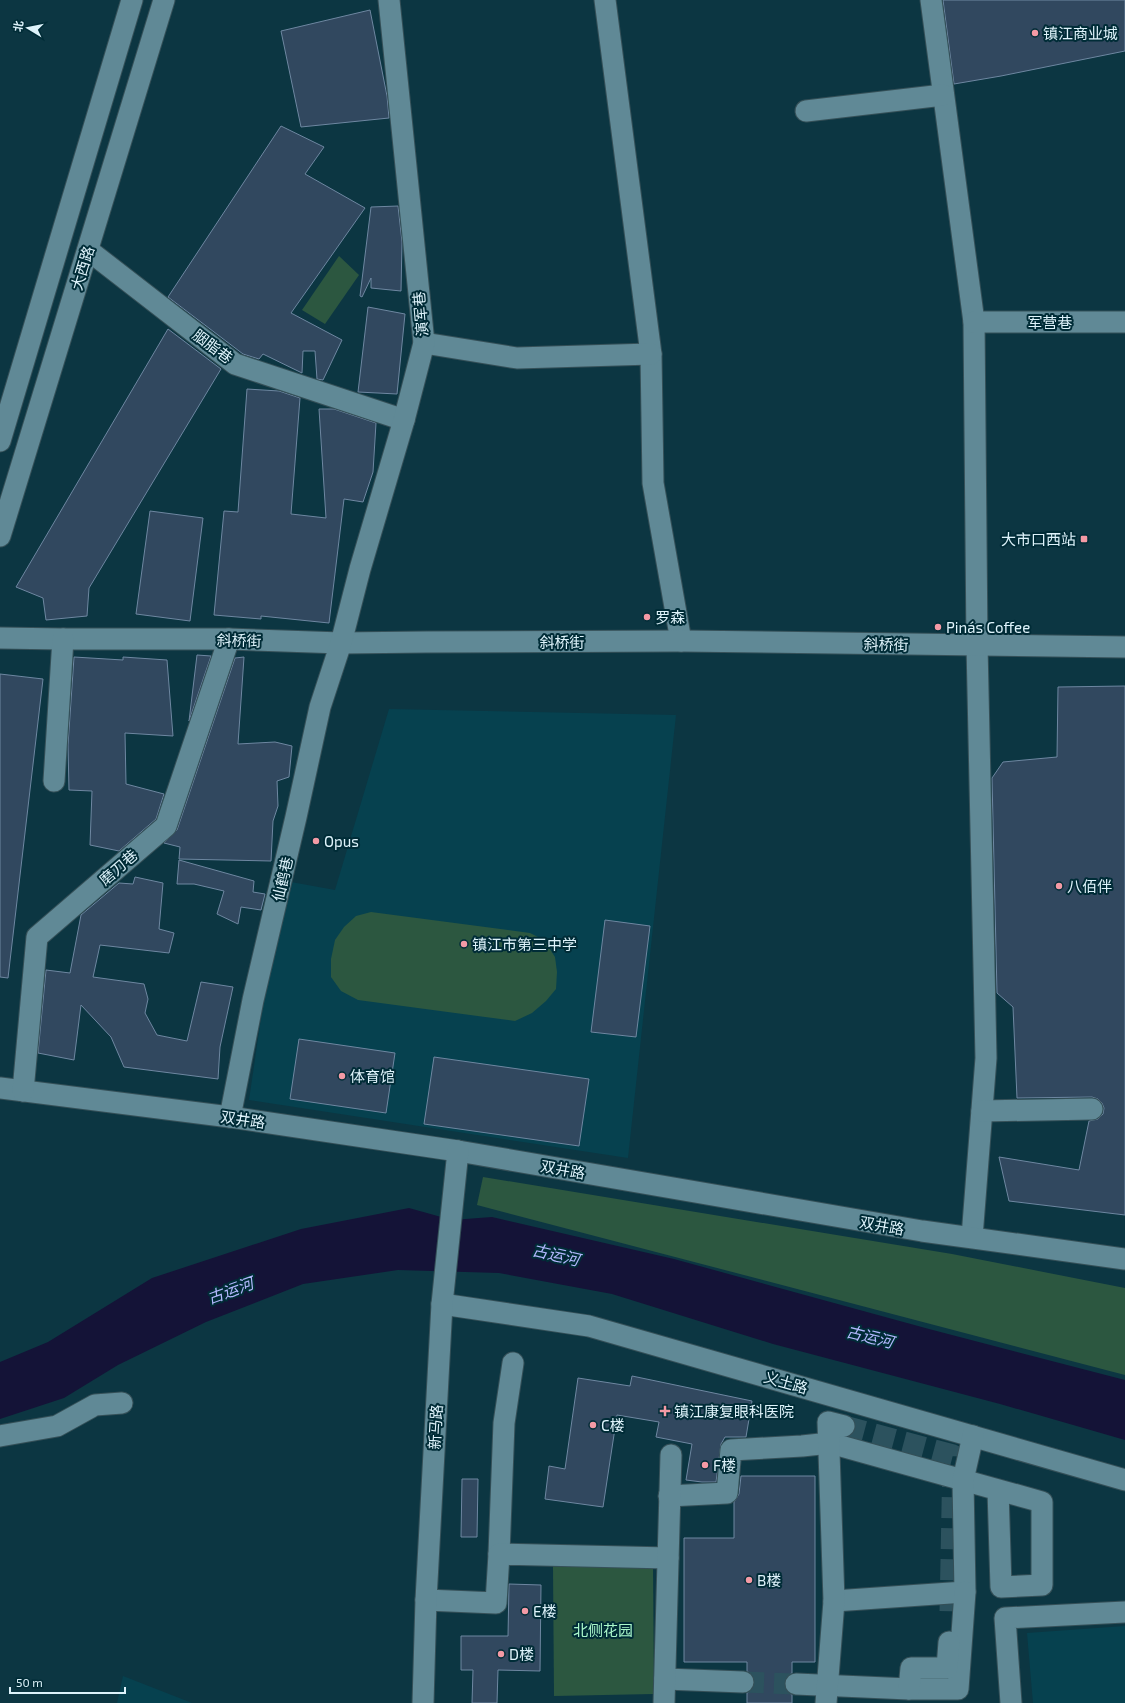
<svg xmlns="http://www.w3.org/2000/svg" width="1125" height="1703" font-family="'Exo 2','Noto Sans SC',sans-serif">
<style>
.built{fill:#06414f}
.green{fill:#2c5740}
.water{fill:#141337}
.building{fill:#31485f;stroke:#6e87a1}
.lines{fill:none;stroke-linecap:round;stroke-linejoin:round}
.minor-tunnel{stroke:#2c525e;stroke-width:21;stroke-dasharray:21 10;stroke-linecap:butt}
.minor-casing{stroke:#355058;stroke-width:23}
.minor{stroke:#608996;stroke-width:21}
.poi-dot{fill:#f49aa5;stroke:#002c37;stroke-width:1.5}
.labels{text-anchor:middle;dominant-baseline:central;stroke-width:4;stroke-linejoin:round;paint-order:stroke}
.poi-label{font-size:15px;fill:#def3fb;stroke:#002c37;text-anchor:start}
.street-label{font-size:15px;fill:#def3fb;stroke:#002c37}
.park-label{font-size:15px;fill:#aaf8cb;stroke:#002c37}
.water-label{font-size:16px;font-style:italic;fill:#b3b8fe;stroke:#002c37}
</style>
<rect width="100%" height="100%" fill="#0c3642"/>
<g class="built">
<path d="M389 709 676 715 628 1158 249 1100 264 998 291 882 335 890Z"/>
<path d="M1125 1626V1703H1033L1027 1633Z"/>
<path d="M123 1676 192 1703H117Z"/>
</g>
<g class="green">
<path d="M339 256 359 275 325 324 302 310Z"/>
<path d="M371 912 530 933 544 940 555 957 557 972 556 989 546 1001 532 1013 515 1021 358 1000 341 991 331 977V959L335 940 344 927 356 916Z"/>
<path d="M483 1177 952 1254 1125 1288V1375L477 1205Z"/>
<path d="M653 1565 654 1694 554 1696 553 1566Z"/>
</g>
<path class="water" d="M409 1208 452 1220 492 1217 674 1259 929 1329 1125 1380V1440L1000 1404 773 1344 612 1294 499 1273 398 1270 303 1284 206 1322 118 1365 64 1398 0 1419V1362L48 1342 152 1278 301 1229Z"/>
<g class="building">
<path d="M943 0H1125V51L1001 76 954 84Z"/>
<path d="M370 10 387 96 389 118 301 127 281 31Z"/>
<path d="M281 126 324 147 305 174 365 208 291 313 342 340 323 380 317 379 315 351H303L302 373 263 354 259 359 243 354 168 297Z"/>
<path d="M398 206 402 242 401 291 371 288V278L362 297 360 296 371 207Z"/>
<path d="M368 307 405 314 397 394 358 392Z"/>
<path d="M168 329 221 369 89 588 87 616 46 620 43 598 16 587Z"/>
<path d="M247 389 279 391 300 398 291 514 326 518 319 409H334L376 423 373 472 363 502 344 499 329 623 261 616V619L214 615 224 511 238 512Z"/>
<path d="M150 511 203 518 190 621 136 614Z"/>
<path d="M197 655 211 656 189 721Z"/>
<path d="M74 657 123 660V657L167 660 173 736 125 733 126 784 164 794 156 819 119 851 90 845 92 791 69 790 68 745Z"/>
<path d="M244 657 238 744 275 742 292 746 289 777 277 781 278 806 273 821 271 861 179 859 180 847 164 843 177 830 235 658Z"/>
<path d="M0 674 43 679 8 978 0 977Z"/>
<path d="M1125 686V1215L1009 1201 999 1157 1079 1170 1089 1121 1098 1119 1103 1114 1104 1108 1102 1103 1098 1099 1092 1097 1017 1098 1013 1007 997 993 992 778 1003 762 1057 757 1058 687Z"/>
<path d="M179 860 254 881 253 892 265 894 261 910 241 907 238 924 217 914 224 891 194 884H177Z"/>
<path d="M135 877 163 883 159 929 174 933 169 953 100 945 93 977 144 984 148 999 145 1013 157 1035 187 1041 201 982 233 987 220 1047 218 1079 124 1067 111 1037 81 1005 74 1060 38 1053 46 970 70 973 81 915 119 883 133 884Z"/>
<path d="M605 920 650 926 636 1037 591 1032Z"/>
<path d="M299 1039 395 1053 386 1113 290 1099Z"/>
<path d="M434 1057 589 1079 579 1146 424 1124Z"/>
<path d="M632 1376 752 1401 746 1437H725L721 1444 716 1482H702L686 1480 692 1444 656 1437 659 1422 617 1415 603 1507 545 1499 549 1466 565 1469 578 1378 630 1386Z"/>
<path d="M741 1476H815V1662H792V1673L786 1677 784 1684 786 1690 792 1695V1703H747V1693L753 1689 755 1682 753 1676 747 1671V1662H684V1538H734V1502L739 1494Z"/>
<path d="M462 1479H478L477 1537H461Z"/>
<path d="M509 1584 541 1585 540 1671 498 1670 497 1703H472L473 1670H461V1636H508Z"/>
</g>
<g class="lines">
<g class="minor-tunnel">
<path d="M844 1426 953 1455 950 1613"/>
<path d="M743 1682 796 1684"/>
</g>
<defs>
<g id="minor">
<path d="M605 0 651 354 653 483 681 641"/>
<path d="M931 0 974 322 977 645 986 1058 972 1237"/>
<path d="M806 111 943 95"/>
<path d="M88 250 235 364 404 420"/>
<path d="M974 322H1125"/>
<path d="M424 343 517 358 651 354"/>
<path d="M0 441 132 0"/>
<path d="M0 536 164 0"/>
<path d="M0 638 63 639H229L341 643 427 642 681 641 1125 647"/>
<path d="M54 781 63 639"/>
<path d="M0 1088 230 1117 458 1151 922 1231 1125 1259"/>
<path d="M23 1091 37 937 166 826 229 639"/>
<path d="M982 1111 1092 1109"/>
<path d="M230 1117 253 1000 296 817 320 707 341 643 360 569 404 420 424 343 389 0"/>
<path d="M442 1304 589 1326 1125 1480"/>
<path d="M0 1436 57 1426 95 1405 122 1403"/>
<path d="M669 1496 727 1493 731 1450 802 1446 830 1443 1042 1502V1585L1001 1587 998 1490"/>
<path d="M499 1554 504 1423 513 1363"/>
<path d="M426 1600 496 1603 499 1554 668 1558"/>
<path d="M834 1601 965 1592 963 1480 973 1436"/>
<path d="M665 1679 743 1682"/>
<path d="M796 1684 909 1689H958L965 1592"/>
<path d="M909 1689 911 1668H947L949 1642"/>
<path d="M423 1703 426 1600 442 1304 458 1151"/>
<path d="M664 1703 671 1455"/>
<path d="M826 1703 834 1601 828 1422 844 1426"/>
<path d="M1011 1703 1005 1618 1125 1612"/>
</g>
</defs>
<use href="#minor" class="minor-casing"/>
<use href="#minor" class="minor"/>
</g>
<g class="poi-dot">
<circle cx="1035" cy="33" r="4"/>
<rect x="1080" y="535" width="8" height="8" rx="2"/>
<circle cx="647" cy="617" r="4"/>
<circle cx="938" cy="627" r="4"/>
<circle cx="316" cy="841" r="4"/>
<circle cx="1059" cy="886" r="4"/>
<circle cx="464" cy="944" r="4"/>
<circle cx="342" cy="1076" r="4"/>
<path d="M663 1405h4v4h4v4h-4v4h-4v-4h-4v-4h4z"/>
<circle cx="593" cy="1425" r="4"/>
<circle cx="705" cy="1465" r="4"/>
<circle cx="749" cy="1580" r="4"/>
<circle cx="525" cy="1611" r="4"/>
<circle cx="501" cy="1654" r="4"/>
</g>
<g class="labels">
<g class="poi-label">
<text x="1043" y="33">镇江商业城</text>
<text x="1076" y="539" text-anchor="end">大市口西站</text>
<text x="655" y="617">罗森</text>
<text x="946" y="627">Pinás Coffee</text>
<text x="324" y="841">Opus</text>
<text x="1067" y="886">八佰伴</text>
<text x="472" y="944">镇江市第三中学</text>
<text x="350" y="1076">体育馆</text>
<text x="674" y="1411">镇江康复眼科医院</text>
<text x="601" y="1425">C楼</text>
<text x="713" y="1465">F楼</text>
<text x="757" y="1580">B楼</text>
<text x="533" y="1611">E楼</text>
<text x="509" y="1654">D楼</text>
</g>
<g class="street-label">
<text transform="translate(82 268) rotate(-73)">大西路</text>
<text transform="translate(420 314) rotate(-95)">演军巷</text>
<text x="1050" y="322">军营巷</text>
<text transform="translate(213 346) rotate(37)">胭脂巷</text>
<text transform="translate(239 640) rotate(1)">斜桥街</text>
<text x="562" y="642">斜桥街</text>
<text transform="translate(886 644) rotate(1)">斜桥街</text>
<text transform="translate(118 867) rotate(-41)">磨刀巷</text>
<text transform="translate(282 879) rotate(-77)">仙鹤巷</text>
<text transform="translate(243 1119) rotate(8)">双井路</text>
<text transform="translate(563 1169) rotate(10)">双井路</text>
<text transform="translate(882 1225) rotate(10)">双井路</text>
<text transform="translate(786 1382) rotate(16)">义土路</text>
<text transform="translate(435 1427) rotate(-87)">新马路</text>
</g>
<g class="park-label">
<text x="603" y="1630">北侧花园</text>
</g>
<g class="water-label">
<text transform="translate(556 1254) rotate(13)">古运河</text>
<text transform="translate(230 1290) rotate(-20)">古运河</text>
<text transform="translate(870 1336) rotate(14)">古运河</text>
</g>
</g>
<g transform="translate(28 28) rotate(280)" stroke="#002c37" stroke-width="3" paint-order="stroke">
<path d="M0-3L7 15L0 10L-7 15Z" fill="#def3fb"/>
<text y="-6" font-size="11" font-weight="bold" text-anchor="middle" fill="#def3fb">北</text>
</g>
<path d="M10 1687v6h115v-6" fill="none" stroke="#def3fb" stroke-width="2"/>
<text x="16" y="1687" font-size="12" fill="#def3fb" stroke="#002c37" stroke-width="3" paint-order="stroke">50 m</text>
</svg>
